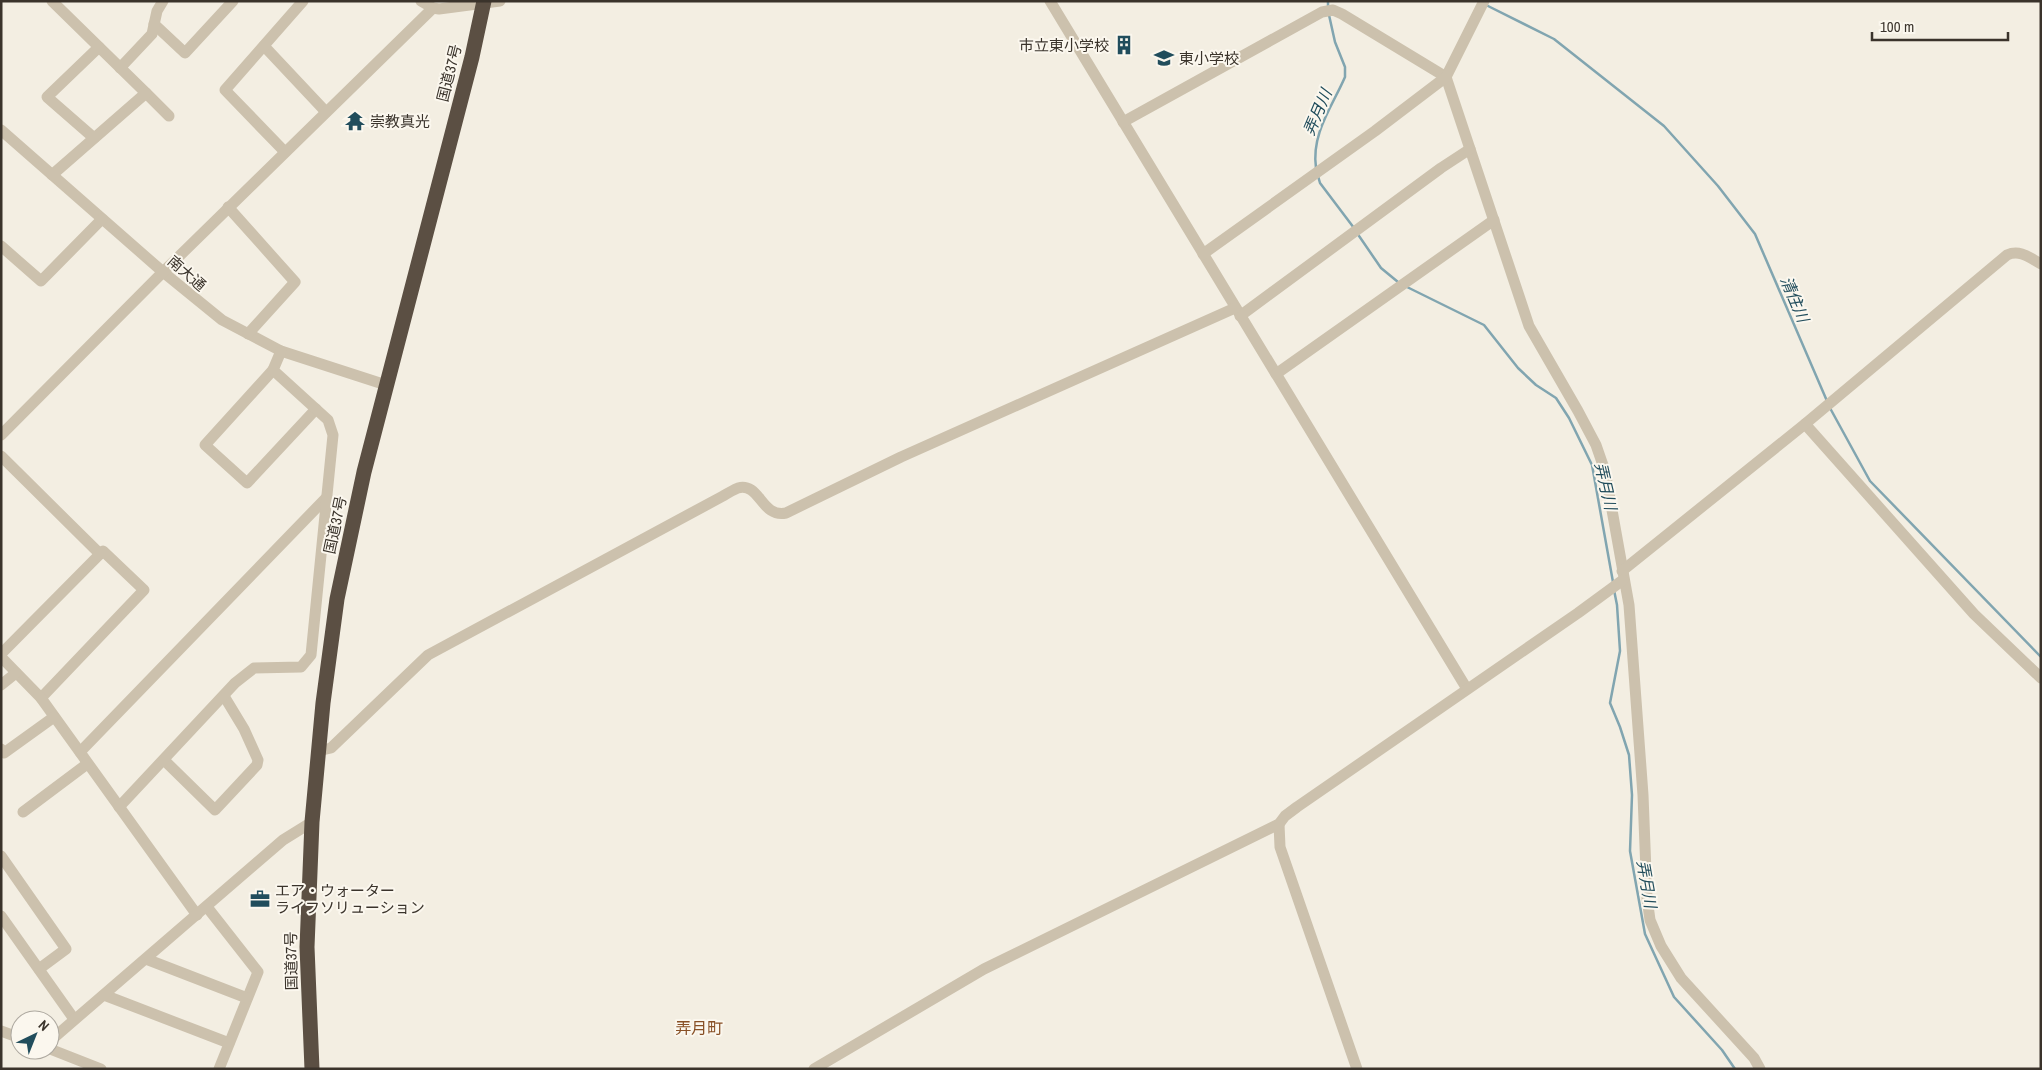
<svg xmlns="http://www.w3.org/2000/svg" width="2042" height="1070" font-family="'Archivo Narrow','Noto Sans JP',sans-serif">
<style>
.lines{fill:none;stroke-linecap:round;stroke-linejoin:round}
.stream{stroke:#81a5b0;stroke-width:2.5}
.minor{stroke:#ccc1ad;stroke-width:11}
.highway{stroke:#5b4f43;stroke-width:15}
.labels{text-anchor:middle;dominant-baseline:central;stroke-width:4;stroke-linejoin:round;paint-order:stroke}
.poi-label{font-size:15px;fill:#3a332b;stroke:#fbf7ee;text-anchor:start}
.street-label{font-size:15px;fill:#3a332b;stroke:#fbf7ee}
.water-label{font-size:16px;font-style:italic;fill:#214d5c;stroke:#fbf7ee}
.neighbourhood-label{font-size:16px;fill:#885026;stroke:#fbf7ee}
</style>
<rect width="100%" height="100%" fill="#f3eee2"/>
<g class="lines">
<g class="stream">
<path d="M1328 1V7"/>
<path d="M1486 5 1554 39 1664 126 1718 186 1755 234 1827 401"/>
<path d="M1316 168C1311 134 1332 107 1345 77V67L1335 42 1329 15"/>
<path d="M1318 176 1320 183 1354 228"/>
<path d="M1357 233 1381 268 1398 282"/>
<path d="M1407 287 1484 325 1518 368 1536 385 1556 398 1569 418 1592 465 1613 582"/>
<path d="M1830 408 1870 481 2041 657"/>
<path d="M1614 590 1617 605 1620 651 1610 703 1620 727 1629 755 1632 795 1630 851 1645 934 1674 997 1722 1050 1735 1069"/>
</g>
<g class="minor">
<path d="M421 1 433 8 439 9 500 1"/>
<path d="M1050 1 1467 689"/>
<path d="M154 24 185 53 233 1"/>
<path d="M264 46 326 112"/>
<path d="M120 68 152 34 157 11 163 1"/>
<path d="M146 93 169 116"/>
<path d="M1123 122 1322 12 1333 10 1342 14 1446 77 1529 326 1578 411 1596 445 1605 471 1629 605 1643 795 1647 898 1650 920 1661 946 1681 978 1754 1058 1760 1069"/>
<path d="M1 130 163 272 222 320 281 351 386 385"/>
<path d="M94 138 47 97 99 47"/>
<path d="M285 152 225 90 303 1"/>
<path d="M52 175 146 93 52 1"/>
<path d="M228 207 295 282 248 334"/>
<path d="M1 246 41 281 102 219"/>
<path d="M1203 254 1375 131 1446 77 1484 1"/>
<path d="M1240 316 1441 168 1470 149"/>
<path d="M273 370 205 445 247 483 316 409"/>
<path d="M1276 374 1494 220"/>
<path d="M1805 424 1974 614 2041 678"/>
<path d="M1 435 163 272 433 8"/>
<path d="M1 456 100 554"/>
<path d="M1622 571 1805 424 2007 255C2020 249 2030 258 2041 264"/>
<path d="M1 654 103 551 144 590 41 698"/>
<path d="M1 657 41 698 197 915"/>
<path d="M1 685 16 673"/>
<path d="M1 749 4 753 54 717"/>
<path d="M318 751 331 748 428 655 723 496C728 493 733 490 738 488 760 482 761 518 786 513L901 457 1235 308"/>
<path d="M80 752 327 497"/>
<path d="M164 760 215 810 257 765 258 760 244 729 224 696"/>
<path d="M119 807 235 683 254 668 301 667 311 655 333 435 328 420 273 370 281 351"/>
<path d="M23 812 87 764"/>
<path d="M1279 824 1280 847 1357 1069"/>
<path d="M1 856 66 949 39 969"/>
<path d="M207 907 258 972 219 1069"/>
<path d="M1 916 74 1019"/>
<path d="M146 959 247 998"/>
<path d="M104 995 229 1043"/>
<path d="M1 1031 20 1038"/>
<path d="M50 1041 283 840 312 822"/>
<path d="M50 1049 101 1069"/>
<path d="M814 1069 984 969 1279 824 1285 816 1297 807 1578 613 1623 580"/>
</g>
<path class="highway" d="M312 1069 307 947 312 822 323 703 337 599 364 472 472 57 484 1"/>
</g>
<defs>
<symbol id="building-bare" viewBox="-9 -9 18 18"><path d="M-4-6H4V6H1V3H-1V6H-4ZM-2.5-4.3h1.7v1.8h-1.7ZM.8-4.3h1.7v1.8H.8ZM-2.5-1h1.7V.8h-1.7ZM.8-1h1.7V.8H.8Z" fill="#214d5c" stroke="#fbf7ee" stroke-width="2.5" paint-order="stroke"/></symbol>
<symbol id="school-bare" viewBox="-9 -9 18 18"><path d="M0-5L7-2L0 1L-7-2ZM-4 1L0 2.5L4 1V4Q0 6-4 4Z" fill="#214d5c" stroke="#fbf7ee" stroke-width="2.5" paint-order="stroke"/></symbol>
<symbol id="temple-bare" viewBox="-9 -9 18 18"><path d="M0-6L5-2H3V0L6.5 2.5H4V6H1.5V3h-3V6H-4V2.5H-6.5L-3 0V-2H-5Z" fill="#214d5c" stroke="#fbf7ee" stroke-width="2.5" paint-order="stroke"/></symbol>
<symbol id="office-bare" viewBox="-9 -9 18 18"><path d="M-6-3h4V-5.5h4V-3h4V5H-6ZM-1-4.5V-3h2v-1.5ZM-6 0V1H6V0Z" fill="#214d5c" stroke="#fbf7ee" stroke-width="2.5" paint-order="stroke"/></symbol>
</defs>
<g fill-rule="evenodd">
<use href="#building-bare" x="1110" y="31" width="28" height="28"/>
<use href="#school-bare" x="1150" y="44" width="28" height="28"/>
<use href="#temple-bare" x="341" y="107" width="28" height="28"/>
<use href="#office-bare" x="246" y="885" width="28" height="28"/>
</g>
<g class="labels">
<g class="poi-label">
<text x="1109" y="45" text-anchor="end">市立東小学校</text>
<text x="1179" y="58">東小学校</text>
<text x="370" y="121">崇教真光</text>
<text x="275" y="890">エア・ウォーター<tspan x="275" dy="17">ライフソリューション</tspan></text>
</g>
<g class="street-label">
<text transform="translate(449 73) rotate(-76)">国道37号</text>
<text transform="translate(187 273) rotate(41)">南大通</text>
<text transform="translate(335 525) rotate(-78)">国道37号</text>
<text transform="translate(291 961) rotate(-91)">国道37号</text>
</g>
<g class="water-label">
<text transform="translate(1317 112) rotate(-67)">弄月川</text>
<text transform="translate(1795 299) rotate(67)">清住川</text>
<text transform="translate(1606 486) rotate(77)">弄月川</text>
<text transform="translate(1647 884) rotate(80)">弄月川</text>
</g>
<g class="neighbourhood-label">
<text x="699" y="1028">弄月町</text>
</g>
</g>
<rect width="2042" height="1070" fill="none" stroke="#3a332b" stroke-width="5"/>
<g transform="translate(35 1035) rotate(43)"><circle r="24" fill="#fbf7ee" stroke="#aea9a0"/>
<path d="M0-4L9 19L0 12L-9 19Z" fill="#214d5c"/>
<text y="-8" font-size="14" font-weight="bold" text-anchor="middle" fill="#3a332b">N</text>
</g>
<path d="M1872 32v8h136v-8" fill="none" stroke="#3a332b" stroke-width="2.5"/>
<text x="1880" y="32" font-size="15" fill="#3a332b" stroke="#fbf7ee" stroke-width="4" paint-order="stroke">100 m</text>
</svg>
